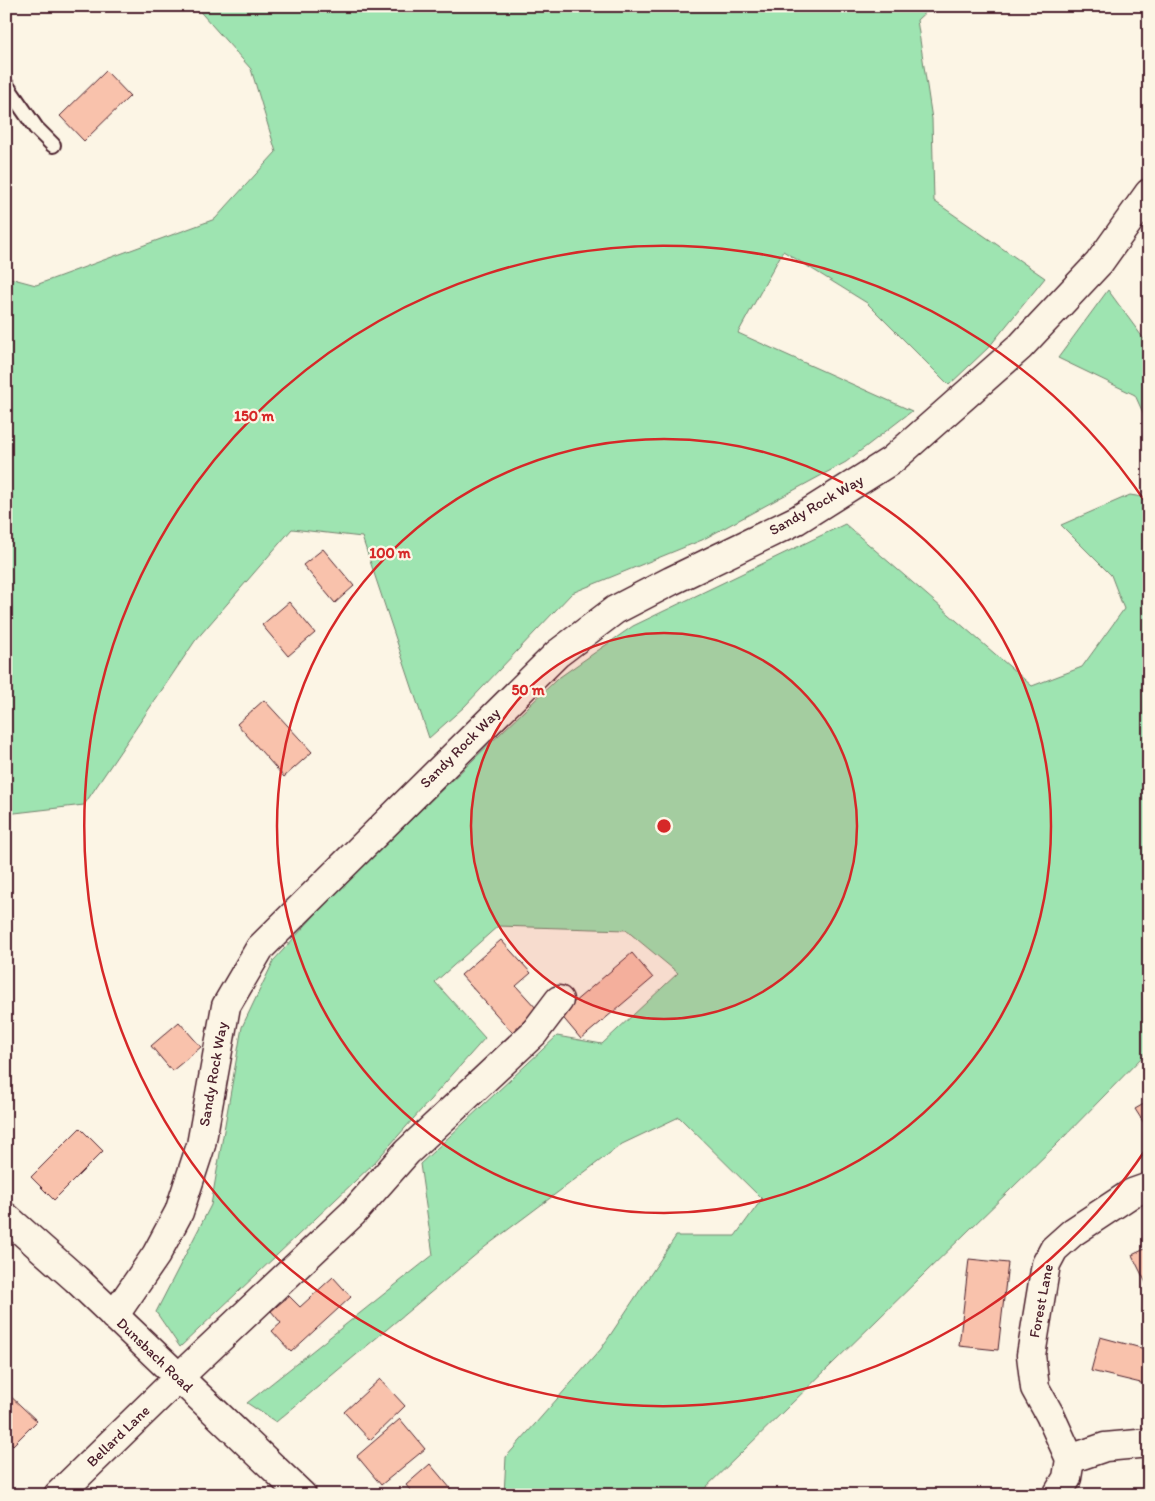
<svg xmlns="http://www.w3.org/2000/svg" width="1155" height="1501" font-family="Itim,sans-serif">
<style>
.green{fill:#9ee4b1;stroke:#74826e}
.building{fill:#f9c2ac;stroke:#4a1f2b}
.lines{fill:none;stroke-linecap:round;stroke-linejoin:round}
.lane-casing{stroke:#4a1f2b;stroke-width:18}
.street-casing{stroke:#4a1f2b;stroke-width:31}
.lane{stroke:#fcf5e5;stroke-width:14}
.street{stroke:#fcf5e5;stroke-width:28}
.ring{fill:none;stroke:#d62828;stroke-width:2.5}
.labels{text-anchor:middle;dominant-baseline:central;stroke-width:4.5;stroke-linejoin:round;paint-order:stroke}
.street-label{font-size:15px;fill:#4a1f2b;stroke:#fcf5e5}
.centre{fill:#d62828;stroke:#fcf5e5;stroke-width:2.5}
.ring-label{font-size:15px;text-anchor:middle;font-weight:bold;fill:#d62828;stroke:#fcf5e5;stroke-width:4.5;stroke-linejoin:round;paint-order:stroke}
</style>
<rect width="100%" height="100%" fill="#fcf5e5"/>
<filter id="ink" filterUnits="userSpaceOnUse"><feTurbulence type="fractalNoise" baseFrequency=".02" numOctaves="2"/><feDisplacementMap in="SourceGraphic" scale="10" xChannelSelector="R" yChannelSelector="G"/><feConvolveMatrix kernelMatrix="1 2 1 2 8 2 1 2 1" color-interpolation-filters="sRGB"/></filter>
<g filter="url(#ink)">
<g class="green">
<path d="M195 6H932L917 20 932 119 934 201 1045 278 989 347 949 385 867 303 783 251 738 333 912 411 846 462 702 540 572 593 464 707 429 738 362 537 292 529 195 641 84 805 6 814V277L36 285 215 219 276 152 251 69Z"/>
<path d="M1108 290 1149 346V426L1135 395 1058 358Z"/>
<path d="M1130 495 1149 498V1050L1057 1144 698 1495H504L506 1457 601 1349 676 1236H735L762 1199 679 1117 622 1144 485 1247 276 1422 247 1403 433 1255 420 1164 557 1036 602 1044 678 973 626 930 498 926 435 982 485 1038 374 1163 180 1347 156 1312 211 1205 242 1027 274 960 334 894 557 679 633 626 845 524 1032 686 1082 667 1124 609 1111 575 1061 525Z"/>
</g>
<g class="building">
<path d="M106 71 130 96 84 141 60 116Z"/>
<path d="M323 549 354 586 335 603 303 565Z"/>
<path d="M289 602 315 633 288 656 262 625Z"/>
<path d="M264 700 312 752 284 777 237 724Z"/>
<path d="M501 940 531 973 516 986 537 1009 512 1032 461 975Z"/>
<path d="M632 953 653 978 581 1039 560 1014Z"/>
<path d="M179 1022 201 1047 172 1071 151 1046Z"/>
<path d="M1149 1101V1131L1135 1109Z"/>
<path d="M80 1128 103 1151 54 1200 31 1177Z"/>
<path d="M1149 1247V1284L1147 1285 1132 1255Z"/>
<path d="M969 1259 1008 1263 998 1350 959 1346Z"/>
<path d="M333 1277 351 1297 291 1352 272 1331 281 1323 271 1311 289 1296 300 1307Z"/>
<path d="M1100 1337 1149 1350V1385L1091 1371Z"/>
<path d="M380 1379 405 1406 370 1440 344 1412Z"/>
<path d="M6 1392 37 1421 13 1445 6 1438Z"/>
<path d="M400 1419 425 1449 381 1485 357 1456Z"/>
<path d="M430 1464 456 1495H414L406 1485Z"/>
</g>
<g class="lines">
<defs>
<path id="lane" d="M6 85 36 128 53 145"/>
<g id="street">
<path d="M6 1217 76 1279 302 1495"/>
<path d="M114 1316 156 1255 179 1212 201 1145 226 1006 260 948 557 654 615 610 671 581 797 520 892 460 1020 347 1099 263 1149 193"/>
<path d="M1070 1459 1105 1447 1149 1443"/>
<path d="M58 1495 178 1378 353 1213 407 1152 534 1033 559 1000"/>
<path d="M1057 1495 1067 1478 1070 1459 1050 1415 1035 1388 1031 1355 1046 1264 1054 1249 1073 1232 1132 1193 1149 1187"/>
</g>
</defs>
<use href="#lane" class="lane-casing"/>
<use href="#street" class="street-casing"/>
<use href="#lane" class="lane"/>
<use href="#street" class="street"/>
</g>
</g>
<circle cx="664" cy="826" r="193" fill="#d62828" fill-opacity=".12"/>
<g class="ring">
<circle cx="664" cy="826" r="193"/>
<circle cx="664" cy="826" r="387"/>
<path d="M1148 1146A580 580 0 1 1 1148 506"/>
</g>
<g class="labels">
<g class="street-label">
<text transform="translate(816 505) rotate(-30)">Sandy Rock Way</text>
<text transform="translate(460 748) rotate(-45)">Sandy Rock Way</text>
<text transform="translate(213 1074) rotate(-80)">Sandy Rock Way</text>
<text transform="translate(1041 1301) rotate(-79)">Forest Lane</text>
<text transform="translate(155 1355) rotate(44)">Dunsbach Road</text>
<text transform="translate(118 1436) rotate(-44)">Bellard Lane</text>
</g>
</g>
<circle cx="664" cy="826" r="8" class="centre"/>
<g class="ring-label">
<text x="254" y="421">150 m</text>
<text x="390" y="558">100 m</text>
<text x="528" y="695">50 m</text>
</g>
<rect width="1155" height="1501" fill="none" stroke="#fcf5e5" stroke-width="25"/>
<rect x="12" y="12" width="1130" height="1476" fill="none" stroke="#4a1f2b" stroke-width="2" filter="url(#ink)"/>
</svg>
